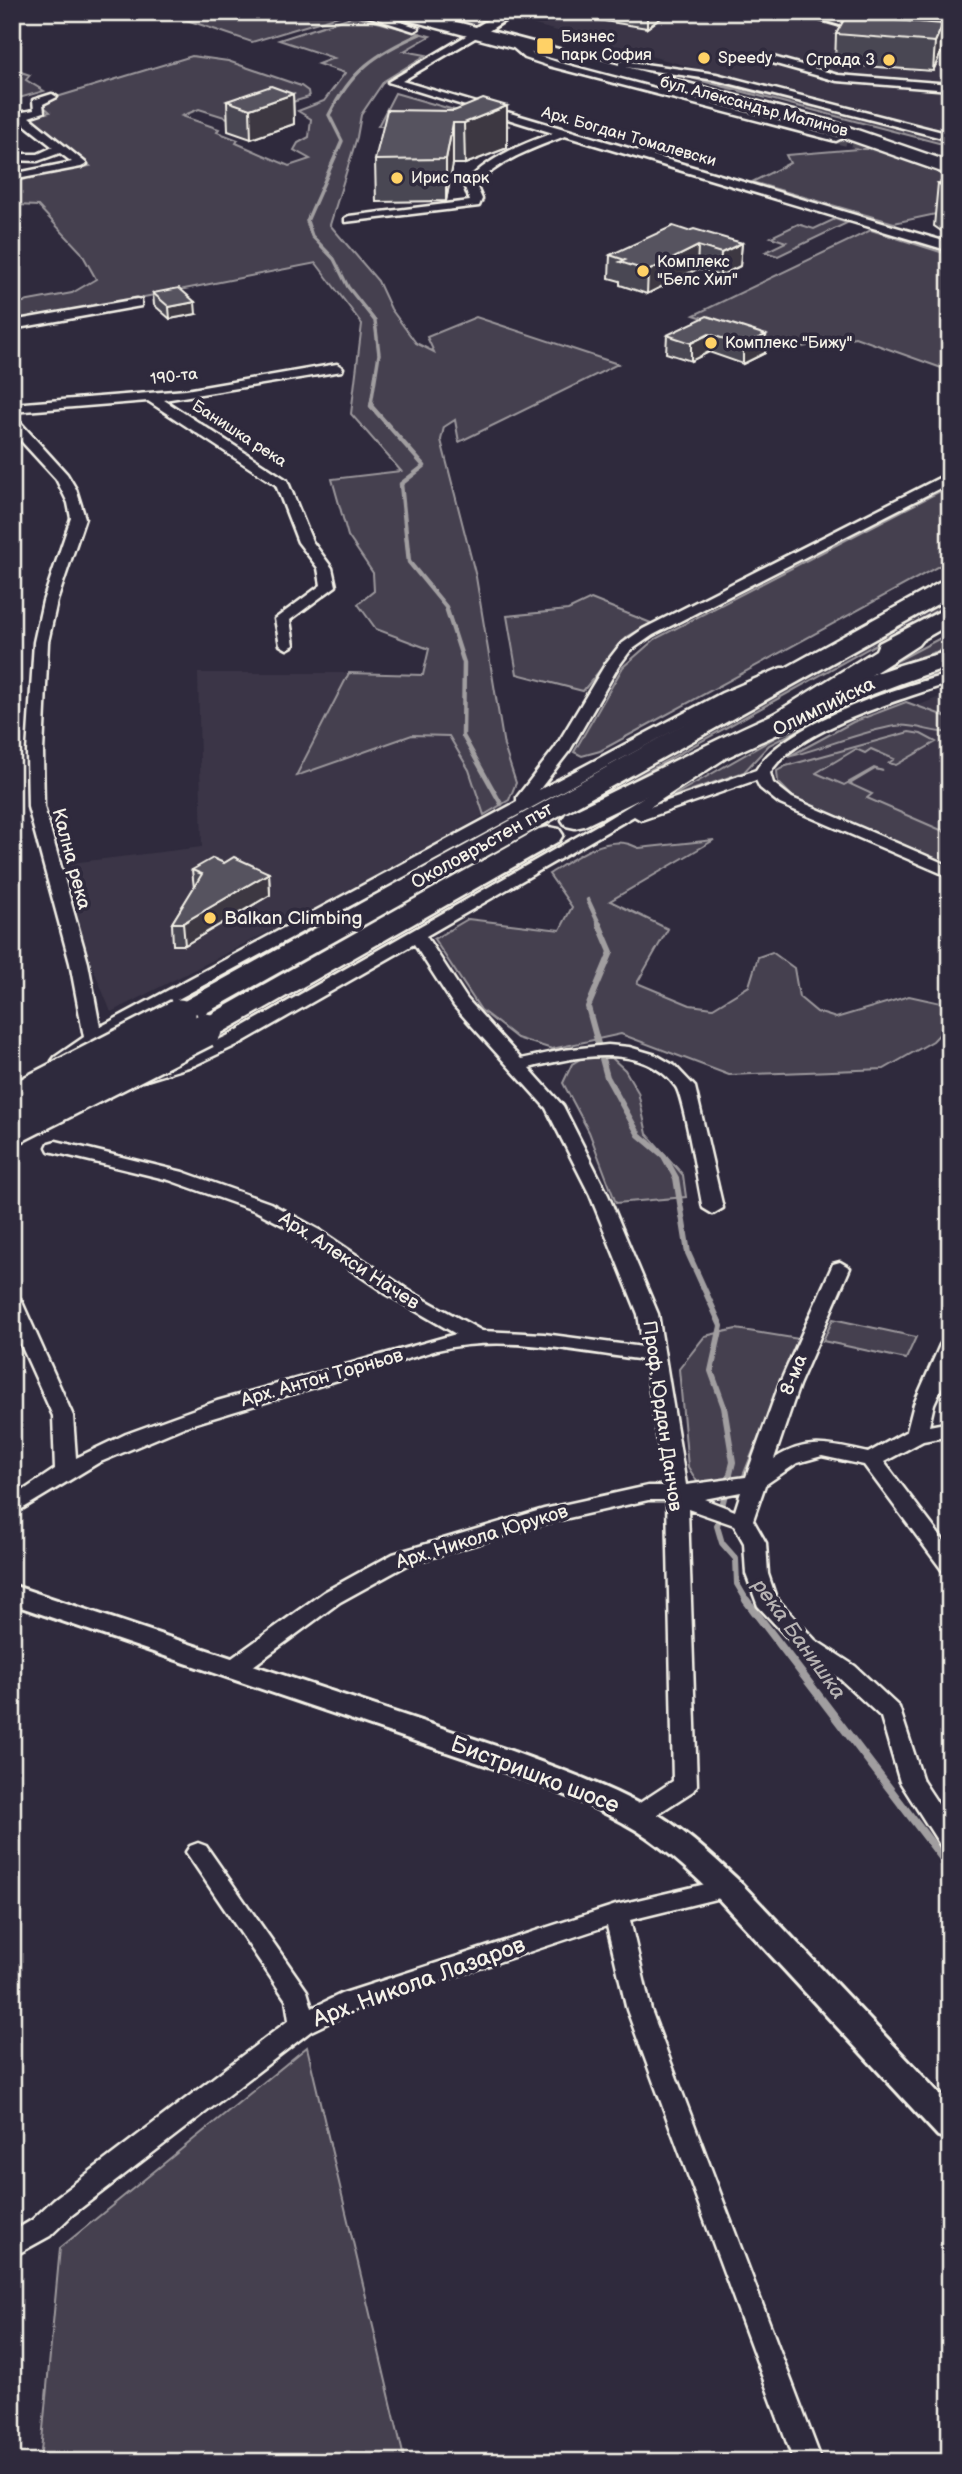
<svg xmlns="http://www.w3.org/2000/svg" width="962" height="2474" font-family="'Balsamiq Sans',sans-serif">
<style>
.built{fill:#3b3647}
.green{fill:#454050;stroke:#9c989c;stroke-width:2}
.lines{fill:none;stroke-linecap:round;stroke-linejoin:round}
.stream-far3{stroke:#a19ea0;stroke-width:3.5}
.stream-far2{stroke:#a19ea0;stroke-width:4.5}
.stream-far1{stroke:#a19ea0;stroke-width:6}
.stream{stroke:#a19ea0;stroke-width:8}
.minor-tunnel{stroke:#4d4857;stroke-width:11;stroke-dasharray:11 6;stroke-linecap:butt}
.minor-casing{stroke:#f4f1e8;stroke-width:5}
.tertiary-casing{stroke:#f4f1e8;stroke-width:6}
.primary-casing{stroke:#f4f1e8;stroke-width:5}
.trunk-casing{stroke:#f4f1e8;stroke-width:5}
.minor{fill:#2f2a3d;fill-rule:evenodd}
.tertiary{fill:#2f2a3d;fill-rule:evenodd}
.primary{fill:#2f2a3d;fill-rule:evenodd}
.trunk{fill:#2f2a3d;fill-rule:evenodd}
.trunk-bridge-casing{stroke:#f4f1e8;stroke-width:38;stroke-linecap:butt}
.trunk-bridge{stroke:#2f2a3d;stroke-width:33}
.wall{fill:#4a4752;stroke:#f4f1e8;stroke-width:2}
.shaded-wall{fill:#3c3942;stroke:#f4f1e8;stroke-width:2}
.building{fill:#56525f;stroke:#f4f1e8;stroke-width:2}
.poi-dot{fill:#ffd166;stroke:#2f2a3d;stroke-width:2.5}
.labels{text-anchor:middle;dominant-baseline:central;stroke-width:7;stroke-linejoin:round;paint-order:stroke}
.far-poi-label{font-size:16px;fill:#f4f1e8;stroke:#2f2a3d;text-anchor:start}
.far-street-label{font-size:16px;fill:#f4f1e8;stroke:#2f2a3d}
.street-label{font-size:19px;fill:#f4f1e8;stroke:#2f2a3d}
.poi-label{font-size:19px;fill:#f4f1e8;stroke:#2f2a3d;text-anchor:start}
.water-label{font-size:21px;font-style:italic;fill:#b6b2b2;stroke:#2f2a3d}
.near-street-label{font-size:23px;fill:#f4f1e8;stroke:#2f2a3d}
</style>
<rect width="100%" height="100%" fill="#2f2a3d"/>
<filter id="ink" filterUnits="userSpaceOnUse"><feTurbulence type="fractalNoise" baseFrequency=".0143" numOctaves="2"/><feDisplacementMap in="SourceGraphic" scale="14" xChannelSelector="R" yChannelSelector="G"/><feConvolveMatrix kernelMatrix="1 2 1 2 8 2 1 2 1" color-interpolation-filters="sRGB"/></filter>
<g filter="url(#ink)">
<g class="built">
<path d="M528 12H786L852 28 950 43V132L758 85 524 22 521 16Z"/>
<path d="M198 673H349L297 775 412 735 449 736 469 770 484 815 415 857 111 1012 82 941 71 863 202 847Z"/>
<path d="M950 693V858L780 773 792 755Z"/>
</g>
<g class="green">
<path d="M163 12H338L345 14 252 42Z"/>
<path d="M354 16 430 36 404 51 426 55 384 81 361 115 357 137 330 225 378 281 391 309 416 343 434 352 427 337 476 317 618 364 459 442 455 420 444 427 441 440 476 577 504 746 516 783 509 800 484 815 469 770 449 736 412 735 296 776 349 673 423 675 429 649 376 629 358 604 374 591 373 573 348 536 332 479 401 471 351 414 362 324 316 263 134 299 135 302 12 323V304L72 293 96 279 81 252 38 206 17 205 12 208V181L90 166 29 117 50 112 41 104 47 100 192 56 228 61 301 86 308 91 309 97 234 120 199 109 182 116 219 129 217 132 238 140 236 143 289 166 310 159 294 150 298 143 309 137 311 119 298 111 324 101 345 73 318 64 334 58 279 40Z"/>
<path d="M12 69 30 75 26 80 44 91 12 100Z"/>
<path d="M680 74 950 140V146L679 75Z"/>
<path d="M395 93 510 126H378Z"/>
<path d="M858 149H881L950 177V211L894 223 752 182 790 163 786 155Z"/>
<path d="M835 219 847 223 778 256 765 252 786 242 771 237 798 224 814 229Z"/>
<path d="M871 230 950 255V371L855 337 797 348 694 315Z"/>
<path d="M950 486V560L600 751 582 756 574 752 623 667 655 639Z"/>
<path d="M950 598V603L603 796 598 793Z"/>
<path d="M591 599 651 623 627 637 583 691 517 674 507 616 568 610Z"/>
<path d="M950 633V647L874 673Z"/>
<path d="M950 667V669L841 708 769 745 744 772 669 798 799 724 865 696Z"/>
<path d="M906 702 950 718V732C937 735 914 723 895 726 859 732 824 748 788 757L853 722Z"/>
<path d="M909 732 921 734 936 742 896 765 889 763 894 759 871 749 865 753 856 749 816 773 844 785 874 768 883 771 875 769 850 784 872 794 867 798 950 834V865L794 798 778 782 777 771 786 766Z"/>
<path d="M714 840 610 901 668 929 637 983 690 1005 713 1008 749 986 758 957 772 952 794 968 799 997 817 1012 836 1018 909 996 950 1005V1023L933 1041 884 1069 729 1075 621 1034 552 1049 517 1038 481 1010 434 939 468 919 560 930 572 907 549 874C570 861 602 836 629 844 632 845 636 847 639 848Z"/>
<path d="M582 1058H612L625 1070 638 1092 647 1134 683 1175 686 1197 616 1203 589 1132 563 1083 572 1064Z"/>
<path d="M833 1319 916 1337 906 1359 823 1341Z"/>
<path d="M736 1329 799 1339 742 1478 711 1486 698 1483 688 1467 679 1369 705 1336Z"/>
<path d="M307 2047 405 2462H40L60 2248Z"/>
</g>
<g class="lines">
<path class="stream-far3" d="M371 404 379 354 375 321 348 287 334 259 312 236 307 221 342 141 329 115C352 70 375 54 420 34"/>
<g class="stream-far2">
<path d="M372 403 371 406 424 466 401 484 409 562 446 607 464 663 463 736 501 804"/>
<path d="M588 900 600 926"/>
</g>
<path class="stream-far1" d="M599 924 611 952 588 1007 607 1077 639 1135 664 1156 676 1178 688 1253 721 1326 711 1371 724 1407 733 1462 717 1526 722 1543 736 1559 737 1584 747 1601"/>
<path class="stream" d="M746 1600 950 1868"/>
<path class="minor-tunnel" d="M836 138 883 149"/>
<defs>
<g id="minor">
<path d="M355 12H372L419 28 414 31Z"/>
<path d="M856 12H870L846 24 837 22Z"/>
<path d="M476 30 481 33 480 35 402 81 950 243V251L565 136C534 148 499 160 476 185L482 199 479 206 345 222V218L349 216 470 201 464 185C486 158 522 144 553 133L388 82Z"/>
<path d="M510 41H518L533 54 557 62 842 138 836 141 549 66 525 58 510 45Z"/>
<path d="M762 54 838 75 950 84V90L837 81 758 59 757 57Z"/>
<path d="M623 61 716 74 950 134V140L716 80 619 66V62Z"/>
<path d="M52 94 57 97 43 104 44 112 29 117 87 164 81 167 12 180V174L72 162 60 153 38 161 12 160V154H38L53 147 19 120H12V114L34 110 33 100Z"/>
<path d="M137 299 141 300V306L12 329V321Z"/>
<path d="M337 364 343 368 342 371 164 400 287 480 312 541 332 568 336 586 290 620 294 645 287 649 280 645 275 619 321 585 318 568 298 542 276 485 148 401 12 412V404L186 390Z"/>
<path d="M12 418 17 419 67 474 76 489 85 518 57 601 48 642 43 752 44 807 88 963 100 1027 517 802V797L555 748 606 663 620 645 643 629 945 475 950 474V483L653 635 630 651 618 667 570 750 539 790 722 693 781 668H791L794 671 791 674 732 699 108 1037 94 1052 85 1053 61 1066 55 1065 52 1061 55 1057 84 1037 70 963 28 807 27 752 34 642 43 601 71 518 68 503 56 479 12 431Z"/>
<path d="M950 674V683C902 699 795 730 770 773L773 783 792 798 950 866V877L780 804 760 788 756 780 647 818 641 820 634 816 426 936 467 999 521 1059 563 1050 608 1045 629 1047 656 1055 675 1066 695 1087 723 1208 713 1214 703 1208C699 1188 684 1099 676 1087 642 1041 575 1057 529 1068L563 1106 608 1195 658 1314 686 1485 746 1477 779 1385 833 1264 840 1262 850 1268 799 1385 774 1459C807 1437 832 1445 868 1453L907 1431 914 1404 940 1345 943 1341 950 1339V1369L934 1404 929 1426 950 1422V1436L923 1441 884 1462 950 1549V1572L942 1570 864 1465 822 1456 797 1463 765 1485 753 1520 766 1543 768 1574 776 1598 815 1640 855 1666 899 1707 923 1781 950 1822V1851L942 1848 900 1782 881 1717 839 1678 799 1650 758 1606 746 1574 744 1543 734 1525 688 1509 697 1785 693 1791 645 1822 637 1825 629 1822 625 1816 629 1810 673 1781 667 1500H648L546 1523 409 1564 340 1602 241 1675 233 1677 225 1675 222 1669 225 1663 324 1592 393 1554 544 1509 648 1486H665L645 1360C576 1352 506 1334 437 1350L186 1426 98 1463 12 1515V1498L55 1469 53 1416 12 1325V1296L19 1298 22 1302 73 1416 76 1458 126 1434 217 1401 456 1334 385 1293 296 1232 256 1211 169 1180 49 1151 47 1147 49 1143 56 1141 183 1172 270 1203 321 1231 411 1292 482 1331 544 1334 643 1347 638 1314 590 1195 546 1108 454 1006 414 944 239 1044 195 1065 143 1081 134 1076 137 1072 183 1057 227 1036 601 823 710 756 716 754 724 759 650 807 756 770C782 725 899 686 950 674ZM741 1492 735 1511 704 1499Z"/>
<path d="M198 1843 206 1846 307 1991 312 2008 341 1994 616 1905 727 1879 736 1882 739 1888 736 1894 630 1920 651 2010 822 2462H794L627 2010 607 1926 359 2008 311 2031 72 2215 50 2236 12 2257V2232L32 2220 54 2199 289 2020 286 2000 186 1852 190 1846Z"/>
</g>
<g id="tertiary">
<path d="M501 12H517L481 36H471V30Z"/>
<path d="M795 12H817L880 28 882 31 875 35Z"/>
<path d="M911 33 950 36V44L906 40 904 37Z"/>
<path d="M12 1585 511 1751C557 1768 602 1784 645 1807 679 1825 710 1854 738 1880L950 2105V2140L938 2136 716 1896C688 1870 658 1841 624 1823 581 1799 536 1783 491 1767L12 1604Z"/>
</g>
<g id="primary">
<path d="M391 12H419L831 121 950 162V175L819 129 393 16Z"/>
<path d="M950 651V666C821 709 706 767 584 826L575 828 566 826 562 820 566 814C690 755 815 684 950 651Z"/>
</g>
<g id="trunk">
<path d="M950 580V597L190 1022 179 1025 168 1022 164 1016 168 1010 941 582Z"/>
<path d="M950 606V624L922 640 918 645 790 727 781 729 772 727 768 721 772 715 876 650 879 643Z"/>
<path d="M549 827 559 829 563 835 559 841 216 1036 205 1039 194 1036 190 1030 194 1024 539 829Z"/>
</g>
</defs>
<use href="#minor" class="minor-casing"/>
<use href="#tertiary" class="tertiary-casing"/>
<use href="#primary" class="primary-casing"/>
<use href="#trunk" class="trunk-casing"/>
<use href="#minor" class="minor"/>
<use href="#tertiary" class="tertiary"/>
<use href="#primary" class="primary"/>
<use href="#trunk" class="trunk"/>
<defs>
<g id="trunk-bridge">
<path d="M22 1097 179 1016"/>
<path d="M12 1128 205 1030"/>
</g>
</defs>
<use href="#trunk-bridge" class="trunk-bridge-casing"/>
<use href="#trunk-bridge" class="trunk-bridge"/>
</g>
<g class="wall">
<path d="M549 12H669L647 28Z"/>
<path d="M674 12H703L692 17Z"/>
<path d="M943 24 941 53 933 71 835 64 836 34Z"/>
<path d="M293 94 294 124 251 139 228 131 227 101Z"/>
<path d="M507 106V148L465 164H453L446 201 376 202 375 160 454 111Z"/>
<path d="M950 181V237L934 226 938 183Z"/>
<path d="M688 231 742 243 740 266 720 276 697 269 647 294 620 285V281L609 278 610 255Z"/>
<path d="M153 293 196 314 170 319 154 305Z"/>
<path d="M667 335H766L765 353 743 364 709 352 691 361 666 353Z"/>
<path d="M224 863 269 873 270 895 185 945H173L172 923 194 888 192 870Z"/>
</g>
<g class="shaded-wall">
<path d="M647 12H669L647 28Z"/>
<path d="M692 12H703L692 17Z"/>
<path d="M943 24 941 53 933 71 935 42Z"/>
<path d="M293 94 294 124 251 139 250 109Z"/>
<path d="M507 106V148L465 164 464 123Z"/>
<path d="M453 123V164L446 201V159Z"/>
<path d="M742 243 740 266 720 276 721 253Z"/>
<path d="M698 246 697 269 647 294 648 271Z"/>
<path d="M195 302 196 314 170 319 169 307Z"/>
<path d="M709 334V352L691 361V343Z"/>
<path d="M766 335 765 353 743 364V345Z"/>
<path d="M269 873 270 895 185 945 183 923Z"/>
</g>
<g class="building">
<path d="M846 16 943 24 935 42 836 34Z"/>
<path d="M271 86 293 94 250 109 227 101Z"/>
<path d="M483 99 507 106 464 123H453L446 159 375 160 387 110 454 111Z"/>
<path d="M950 181V192L938 183Z"/>
<path d="M673 226 688 231 694 229 742 243 721 253 698 246 648 271 620 262 625 260 610 255Z"/>
<path d="M179 288 195 302 169 307 153 293Z"/>
<path d="M707 316 766 335 743 345 709 334 691 343 667 335Z"/>
<path d="M234 857 269 873 183 923H172L202 874 192 870 213 858 224 863Z"/>
</g>
</g>
<g class="poi-dot">
<rect x="536" y="37" width="18" height="18" rx="3.5"/>
<circle cx="704" cy="58" r="7"/>
<circle cx="889" cy="60" r="7"/>
<circle cx="397" cy="178" r="7"/>
<circle cx="643" cy="271" r="7"/>
<circle cx="711" cy="343" r="7"/>
<circle cx="210" cy="918" r="7"/>
</g>
<g class="labels">
<g class="far-poi-label">
<text x="561" y="37">Бизнес<tspan x="561" dy="18">парк София</tspan></text>
<text x="718" y="58">Speedy</text>
<text x="875" y="60" text-anchor="end">Сграда 3</text>
<text x="411" y="178">Ирис парк</text>
<text x="657" y="262">Комплекс<tspan x="657" dy="18">"Белс Хил"</tspan></text>
<text x="725" y="343">Комплекс "Бижу"</text>
</g>
<g class="far-street-label">
<text transform="translate(754 107) rotate(15)">бул. Александър Малинов</text>
<text transform="translate(629 137) rotate(16)">Арх. Богдан Томалевски</text>
<text transform="translate(174 377) rotate(-7)">190-та</text>
<text transform="translate(239 434) rotate(33)">Банишка река</text>
</g>
<g class="street-label">
<text transform="translate(824 707) rotate(-26)">Олимпийска</text>
<text transform="translate(482 846) rotate(-29)">Околовръстен път</text>
<text transform="translate(71 859) rotate(75)">Кална река</text>
<text transform="translate(349 1261) rotate(33)">Арх. Алекси Начев</text>
<text transform="translate(794 1375) rotate(-68)">8-ма</text>
<text transform="translate(322 1378) rotate(-16)">Арх. Антон Торньов</text>
<text transform="translate(662 1416) rotate(82)">Проф. Юрдан Данчов</text>
<text transform="translate(482 1537) rotate(-17)">Арх. Никола Юруков</text>
</g>
<g class="poi-label">
<text x="224" y="918">Balkan Climbing</text>
</g>
<g class="water-label">
<text transform="translate(799 1639) rotate(54)">река Банишка</text>
</g>
<g class="near-street-label">
<text transform="translate(535 1775) rotate(21)">Бистришко шосе</text>
<text transform="translate(419 1982) rotate(-20)">Арх. Никола Лазаров</text>
</g>
</g>
<rect width="962" height="2474" fill="none" stroke="#2f2a3d" stroke-width="42"/>
<rect x="21" y="21" width="920" height="2432" fill="none" stroke="#f4f1e8" stroke-width="2.5" filter="url(#ink)"/>
</svg>
